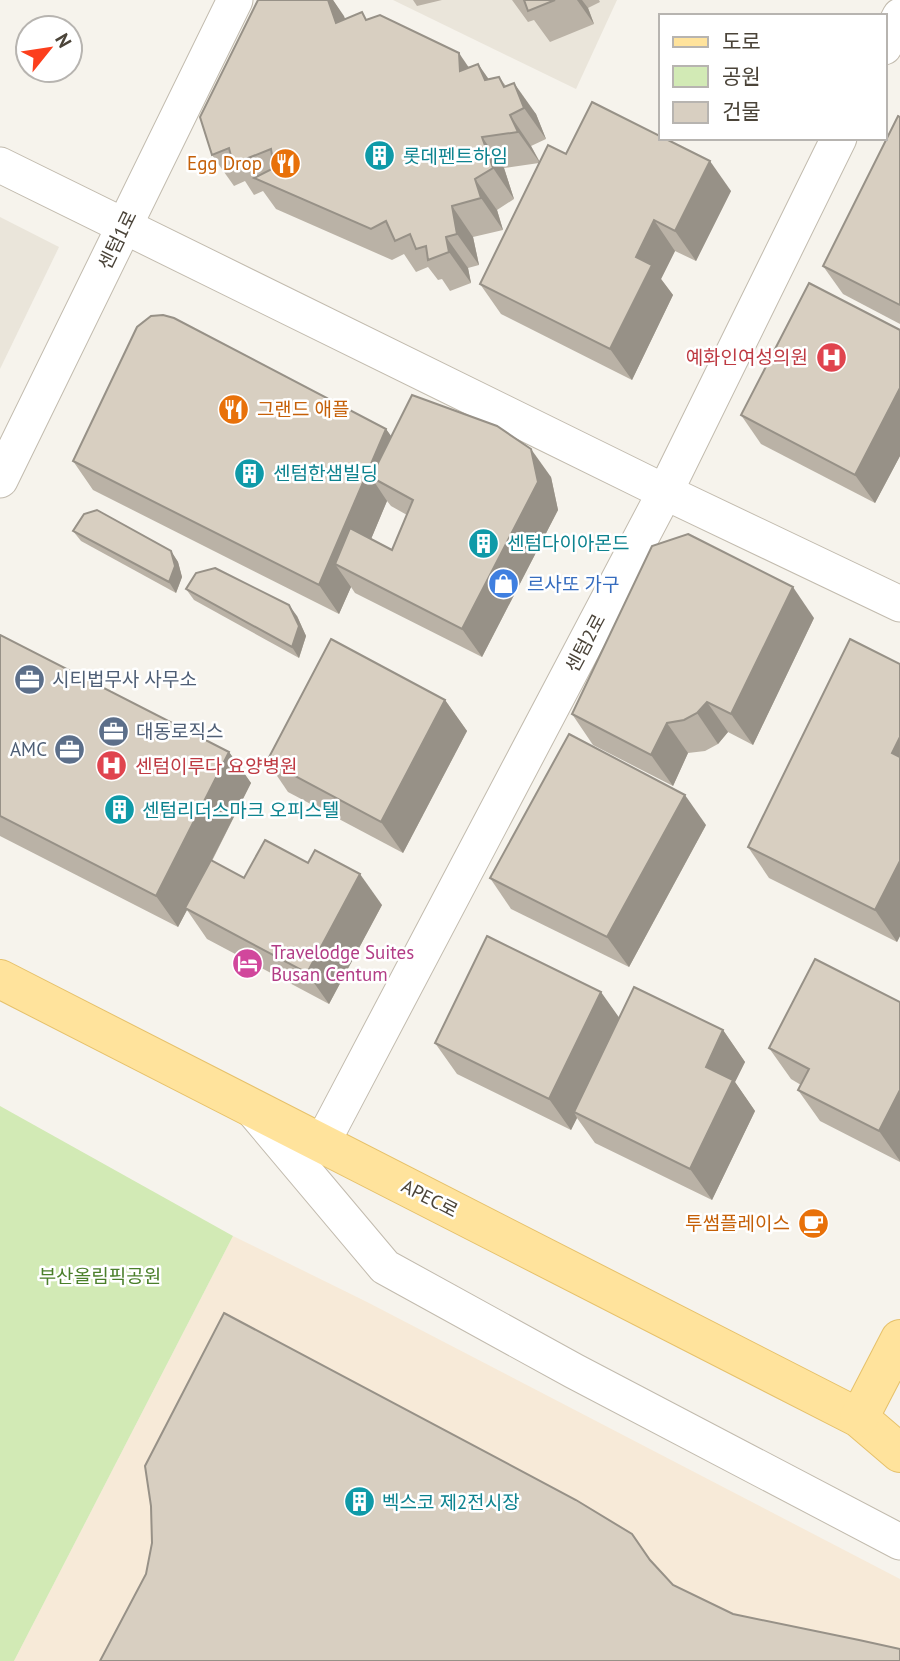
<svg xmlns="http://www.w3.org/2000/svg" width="900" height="1661" font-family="'PT Sans','Noto Sans KR',sans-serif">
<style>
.residential{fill:#eae5da}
.commercial{fill:#f7ead8}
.green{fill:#d2eab5}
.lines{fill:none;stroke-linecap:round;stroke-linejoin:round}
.minor-casing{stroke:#c2bbae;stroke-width:37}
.major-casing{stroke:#e6c16a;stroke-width:40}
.minor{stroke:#fff;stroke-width:35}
.major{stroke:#ffe39c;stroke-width:38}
.wall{fill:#bab2a6;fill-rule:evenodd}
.shaded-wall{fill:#979187}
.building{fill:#d8cfc1;stroke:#979187;stroke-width:2}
.labels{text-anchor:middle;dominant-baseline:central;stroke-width:5;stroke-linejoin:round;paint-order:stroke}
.culture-label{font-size:19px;fill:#0d838f;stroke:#fff;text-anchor:start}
.food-label{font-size:19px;fill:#c56008;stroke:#fff;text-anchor:end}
.street-label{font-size:19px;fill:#4b4439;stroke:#fff}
.health-label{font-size:19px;fill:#be3a42;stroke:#fff;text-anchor:end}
.shop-label{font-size:19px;fill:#366cbe;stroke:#fff;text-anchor:start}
.service-label{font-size:19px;fill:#4e5e75;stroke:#fff;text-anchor:start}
.hotel-label{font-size:19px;fill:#b23c85;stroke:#fff;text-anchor:start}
.park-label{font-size:19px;fill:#4a7f2a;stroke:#fff}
</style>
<rect width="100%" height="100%" fill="#f6f3ec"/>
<g class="residential">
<path d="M393 0H617L576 89Z"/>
<path d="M0 217 59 247 0 369Z"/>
</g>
<path class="commercial" d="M233 1236 367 1302 900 1579V1661H14Z"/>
<path class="green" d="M0 1106 233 1236 14 1661H0Z"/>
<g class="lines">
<defs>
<g id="minor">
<path d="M884 47 900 16"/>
<path d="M0 165 665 492 900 604"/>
<path d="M0 480 235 0"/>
<path d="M253 1110 385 1267 574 1371 900 1542"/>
<path d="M322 1143 665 492 839 138"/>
</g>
<g id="major">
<path d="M0 979 859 1418 900 1453"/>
<path d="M859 1418 900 1339"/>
</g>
</defs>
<use href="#minor" class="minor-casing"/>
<use href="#major" class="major-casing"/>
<use href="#minor" class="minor"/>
<use href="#major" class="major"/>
</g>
<g class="wall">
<path d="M258 0H333L345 19H368L469 67 478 64 488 79 499 77 506 86 536 114 546 139 531 146 540 162 566 154 731 191 696 261 675 251 661 279 673 295 632 380 501 314 480 284 539 163 504 168 514 199 497 210 503 230 473 237 479 265 468 268 471 283 450 291 442 279 438 280 428 267 416 272 404 254 392 260 276 209 263 191 254 195 245 181 234 186 212 155Z"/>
<path d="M413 0H442L417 6Z"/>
<path d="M512 0H599L600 2 588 8 594 24 550 42 534 20 528 22Z"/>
<path d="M900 117V324L843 294 823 266Z"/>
<path d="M900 330V456L875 503 761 444 741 415Z"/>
<path d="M386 429 391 436 551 477 558 510 482 657 355 593 351 587 339 614 93 490 73 461ZM387 501 391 506 407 515 392 550 371 539Z"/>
<path d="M73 531 171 551 178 562 182 577 176 593 81 541Z"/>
<path d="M186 589 297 616 306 636 299 658 194 600Z"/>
<path d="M814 618 753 745 728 732 718 744 705 751 688 753 673 786 593 745 572 714Z"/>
<path d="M0 635 229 752 251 783 212 861 244 878 382 905 329 1004 207 939 187 910 178 927 0 836Z"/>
<path d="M900 664V936L897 942 769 878 748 847Z"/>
<path d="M445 700 467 731 403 853 288 792 267 761Z"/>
<path d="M706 825 629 967 511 909 490 878Z"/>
<path d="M900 1002V1162L820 1121 798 1090 801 1085 791 1079 769 1048Z"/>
<path d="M619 1017 723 1030 745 1062 735 1082 755 1111 712 1200 595 1143 577 1118 571 1130 457 1074 435 1043Z"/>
</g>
<g class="shaded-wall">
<path d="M328 0H333L344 16 358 54 336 23Z"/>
<path d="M577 0H582L588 8 594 24Z"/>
<path d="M459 53 480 84 460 71Z"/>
<path d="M478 64 500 95 485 80Z"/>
<path d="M514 83 536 114 546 139 524 108Z"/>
<path d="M510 115 531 146 540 163 518 132Z"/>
<path d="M482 137 504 168 514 199 493 168Z"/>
<path d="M710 161 731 191 696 261 675 231Z"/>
<path d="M475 179 497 210 503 230 481 198Z"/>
<path d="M452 206 473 237 479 265 457 234Z"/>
<path d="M654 220 675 251 661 279 673 295 632 380 610 349 636 257Z"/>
<path d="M446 237 468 268 471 283 449 252Z"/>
<path d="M900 388V456L875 503 855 475Z"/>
<path d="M386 429 406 457 371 477 387 501 356 575 335 564 351 587 339 614 319 585Z"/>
<path d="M531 449 551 477 558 510 482 657 462 629Z"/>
<path d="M171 551 178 562 182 577 176 593 169 582Z"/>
<path d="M793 587 814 618 753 745 731 714Z"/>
<path d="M289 605 297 616 306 636 299 658 292 647Z"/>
<path d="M445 700 467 731 403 853 381 822Z"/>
<path d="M707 702 728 732 718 744 697 713Z"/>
<path d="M667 723 688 753 673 786 651 755Z"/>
<path d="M900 737V765L892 753Z"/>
<path d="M229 752 251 783 187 909 185 908 187 910 178 927 156 896Z"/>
<path d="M685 795 706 825 629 967 607 937Z"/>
<path d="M900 861V936L897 942 875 910Z"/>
<path d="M360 874 382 905 329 1004 307 973Z"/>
<path d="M601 992 623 1023 574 1112 577 1118 571 1130 549 1099Z"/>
<path d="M723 1030 745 1062 735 1082 755 1111 712 1200 690 1169 706 1067Z"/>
<path d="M900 1090V1161L879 1131Z"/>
</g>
<g class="building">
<path d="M258 0H328L336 23 362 12 366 20 380 15 459 53 460 71 478 64 485 80 499 77 504 87 514 83 524 108 510 115 518 132 482 137 493 168 475 179 481 198 452 206 457 234 446 237 449 252 428 260 426 246 416 249 410 234 395 241 386 221 371 229 254 178 274 168 271 149 233 164 229 148 212 155 200 117Z"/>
<path d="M524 0H555L528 11Z"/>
<path d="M592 102 660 136V138H664L710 161 675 231 654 220 636 257 652 265 610 349 480 284 548 145 566 154Z"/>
<path d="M898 116 900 117V305L823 266Z"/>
<path d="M809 283 900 330V388L855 475 741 415Z"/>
<path d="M163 315 174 318 386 429 319 585 73 461 137 327 151 316Z"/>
<path d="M412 395 497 426 531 449 538 482 462 629 335 564 350 528 392 550 413 500 371 477Z"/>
<path d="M97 510 171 551 175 566 169 582 73 531 84 514Z"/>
<path d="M688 534 793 587 731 714 707 702 697 713 684 720 667 723 651 755 572 714 652 546Z"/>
<path d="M215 568 289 605 299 626 292 647 186 589 196 573Z"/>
<path d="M0 635 229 752 156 896 0 816Z"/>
<path d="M331 639 445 700 381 822 267 761Z"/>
<path d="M850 639 900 664V737L892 753 900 757V861L875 910 748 847Z"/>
<path d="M569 734 685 795 607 937 490 878Z"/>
<path d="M265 840 308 863 315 850 360 874 307 973 185 908 211 860 244 878Z"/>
<path d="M487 936 601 992 549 1099 435 1043Z"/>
<path d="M815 959 900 1002V1090L879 1131 798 1090 809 1069 769 1048Z"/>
<path d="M634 987 723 1030 706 1067 733 1080 690 1169 574 1112Z"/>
<path d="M224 1313 576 1500 632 1534 650 1560 673 1585 733 1614 859 1640 900 1649V1661H100L146 1574 152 1543 151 1506 145 1466Z"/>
</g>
<defs>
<symbol id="building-disc" viewBox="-11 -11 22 22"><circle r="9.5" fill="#0f9aa8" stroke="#fff"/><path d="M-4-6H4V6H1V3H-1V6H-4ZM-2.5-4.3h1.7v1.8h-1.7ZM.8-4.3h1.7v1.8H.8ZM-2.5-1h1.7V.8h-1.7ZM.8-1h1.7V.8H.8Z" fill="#fff"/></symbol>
<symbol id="restaurant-disc" viewBox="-11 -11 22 22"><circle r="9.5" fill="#e8710a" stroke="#fff"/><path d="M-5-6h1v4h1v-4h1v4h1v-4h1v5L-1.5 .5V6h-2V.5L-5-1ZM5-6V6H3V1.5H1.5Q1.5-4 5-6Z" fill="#fff"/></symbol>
<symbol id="hospital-disc" viewBox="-11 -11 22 22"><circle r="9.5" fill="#e0444e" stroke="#fff"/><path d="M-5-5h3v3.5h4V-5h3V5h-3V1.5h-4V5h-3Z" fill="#fff"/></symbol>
<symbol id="shop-disc" viewBox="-11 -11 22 22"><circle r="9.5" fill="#3f7fe0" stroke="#fff"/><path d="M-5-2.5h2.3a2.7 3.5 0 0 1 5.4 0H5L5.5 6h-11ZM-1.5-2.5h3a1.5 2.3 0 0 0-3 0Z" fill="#fff"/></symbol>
<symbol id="office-disc" viewBox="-11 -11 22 22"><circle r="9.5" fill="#5c6f8a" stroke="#fff"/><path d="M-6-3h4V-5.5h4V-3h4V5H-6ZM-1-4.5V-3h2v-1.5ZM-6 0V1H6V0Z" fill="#fff"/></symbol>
<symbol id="hotel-disc" viewBox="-11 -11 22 22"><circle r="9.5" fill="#d1479c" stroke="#fff"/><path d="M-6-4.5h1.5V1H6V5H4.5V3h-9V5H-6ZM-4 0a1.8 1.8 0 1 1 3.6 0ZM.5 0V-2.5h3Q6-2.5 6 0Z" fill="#fff"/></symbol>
<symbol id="cafe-disc" viewBox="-11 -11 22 22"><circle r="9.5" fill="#e8710a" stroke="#fff"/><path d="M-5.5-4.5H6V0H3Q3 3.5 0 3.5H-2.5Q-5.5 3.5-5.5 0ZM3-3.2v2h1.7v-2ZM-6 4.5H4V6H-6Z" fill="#fff"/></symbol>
</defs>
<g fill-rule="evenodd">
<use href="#building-disc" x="362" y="138" width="35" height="35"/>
<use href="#restaurant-disc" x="268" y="146" width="35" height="35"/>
<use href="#hospital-disc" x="814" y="340" width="35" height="35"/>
<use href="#restaurant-disc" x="216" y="392" width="35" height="35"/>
<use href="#building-disc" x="232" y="456" width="35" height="35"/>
<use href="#building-disc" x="466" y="526" width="35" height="35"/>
<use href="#shop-disc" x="486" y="566" width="35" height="35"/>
<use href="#office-disc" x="12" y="662" width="35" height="35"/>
<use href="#office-disc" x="96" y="714" width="35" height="35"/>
<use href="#office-disc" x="52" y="732" width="35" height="35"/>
<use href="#hospital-disc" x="94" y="748" width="35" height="35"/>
<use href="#building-disc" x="102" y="792" width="35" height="35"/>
<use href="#hotel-disc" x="230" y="946" width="35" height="35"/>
<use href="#cafe-disc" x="796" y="1206" width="35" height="35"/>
<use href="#building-disc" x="342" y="1484" width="35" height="35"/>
</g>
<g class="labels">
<g class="culture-label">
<text x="403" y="156">롯데펜트하임</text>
<text x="273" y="473">센텀한샘빌딩</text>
<text x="507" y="543">센텀다이아몬드</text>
<text x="142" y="810">센텀리더스마크 오피스텔</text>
<text x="382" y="1502">벡스코 제2전시장</text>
</g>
<g class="food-label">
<text x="262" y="163">Egg Drop</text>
<text x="257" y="409" text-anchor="start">그랜드 애플</text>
<text x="790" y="1223">투썸플레이스</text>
</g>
<g class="street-label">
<text transform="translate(117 240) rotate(-64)">센텀1로</text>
<text transform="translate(585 643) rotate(-62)">센텀2로</text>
<text transform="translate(430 1198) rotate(27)">APEC로</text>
</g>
<g class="health-label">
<text x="808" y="357">예화인여성의원</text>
<text x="135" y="766" text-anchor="start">센텀이루다 요양병원</text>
</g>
<g class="shop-label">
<text x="527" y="584">르사또 가구</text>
</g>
<g class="service-label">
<text x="52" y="679">시티법무사 사무소</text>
<text x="136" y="731">대동로직스</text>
<text x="47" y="749" text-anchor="end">AMC</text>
</g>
<g class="hotel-label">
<text x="271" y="952">Travelodge Suites<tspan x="271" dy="22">Busan Centum</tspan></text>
</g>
<g class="park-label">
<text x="100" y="1276">부산올림픽공원</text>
</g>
</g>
<rect x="659" y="14" width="228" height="126" fill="#ffffff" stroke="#b7b4b0" stroke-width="2"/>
<rect x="673" y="37" width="35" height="10" fill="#ffe39c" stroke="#b7b4b0" stroke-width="2"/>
<text x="722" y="49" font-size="21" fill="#4b4439">도로</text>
<rect x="673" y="66" width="35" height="21" fill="#d2eab5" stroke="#b7b4b0" stroke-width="2"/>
<text x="722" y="84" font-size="21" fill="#4b4439">공원</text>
<rect x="673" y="102" width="35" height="21" fill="#d8cfc1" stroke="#b7b4b0" stroke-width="2"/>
<text x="722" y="119" font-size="21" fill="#4b4439">건물</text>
<g transform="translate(49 49) rotate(60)"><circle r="33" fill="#ffffff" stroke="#b7b4b0" stroke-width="2"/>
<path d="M0-5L12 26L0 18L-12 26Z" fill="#fc3f1d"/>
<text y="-10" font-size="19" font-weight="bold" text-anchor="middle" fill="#4b4439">N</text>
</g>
</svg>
